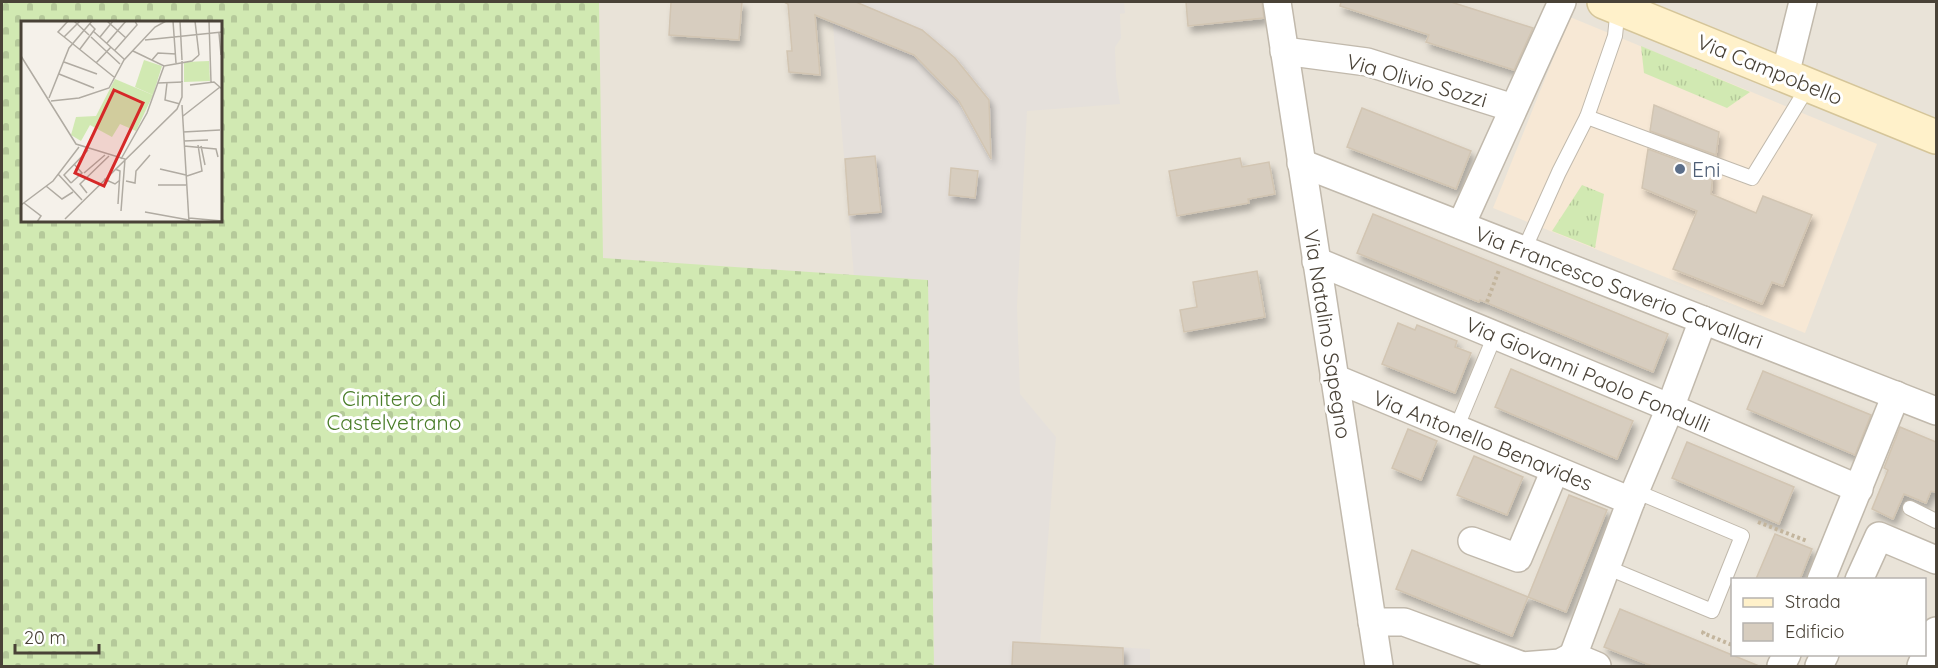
<svg xmlns="http://www.w3.org/2000/svg" width="1938" height="668" font-family="Quicksand,sans-serif">
<style>
.residential{fill:#e9e3d8;fill-rule:evenodd}
.commercial{fill:#f7e8d5}
.industrial{fill:#e5e0db}
.grass{fill:url(#grass-tufts)}
.cemetery{fill:url(#cemetery-stones);fill-rule:evenodd}
.building{fill:#d7cdbf;stroke:#d2c5b2;stroke-width:1.5;filter:url(#shadow)}
.lines{fill:none;stroke-linecap:round;stroke-linejoin:round}
.lane-casing{stroke:#c1b9ac;stroke-width:16}
.street-casing{stroke:#c1b9ac;stroke-width:30}
.secondary-casing{stroke:#d5c599;stroke-width:36}
.path{stroke:#c3b59d;stroke-width:4;stroke-dasharray:3 3;stroke-linecap:butt}
.lane{stroke:#fff;stroke-width:14}
.street{stroke:#fff;stroke-width:27}
.secondary{stroke:#fff1ca;stroke-width:33}
.service-dot{fill:#5c6f8a;stroke:#fff;stroke-width:2}
.labels{text-anchor:middle;dominant-baseline:central;stroke-width:6;stroke-linejoin:round;paint-order:stroke}
.street-label{font-size:21px;fill:#494237;stroke:#fff}
.service-label{font-size:21px;fill:#4e5e75;stroke:#fff;text-anchor:start}
.park-label{font-size:21px;fill:#4a7d29;stroke:#fff}
.inset-road{fill:none;stroke:#b0aba2;stroke-width:1.5}
.view{fill:#d62828;fill-opacity:0.15;stroke:#d62828;stroke-width:3}
.inset-edge{fill:none;stroke:#494237;stroke-width:3}
</style>
<defs>
<pattern id="grass-tufts" width="24" height="20" patternUnits="userSpaceOnUse" patternTransform="scale(1.5)"><rect width="24" height="20" fill="#d1e9b2"/><path d="M3 7l-1-3M5 7V3M7 7l1-3M15 17l-1-3M17 17v-4M19 17l1-3" fill="none" stroke="#b5c99a"/></pattern>
<pattern id="cemetery-stones" width="16" height="16" patternUnits="userSpaceOnUse" patternTransform="scale(1.5)"><rect width="16" height="16" fill="#d1e9b2"/><path d="M2 7V4a2 2 0 0 1 4 0v3zM10 15v-3a2 2 0 0 1 4 0v3z" fill="#b5c99a"/></pattern>
<filter id="shadow"><feDropShadow dx="3.5" dy="6" stdDeviation="3" flood-color="#0004"/></filter>
</defs>
<rect width="100%" height="100%" fill="#f5f1ea"/>
<path class="residential" d="M2 2H1936V666H2ZM22 22H220V220H22ZM1732 580H1924V654H1732Z"/>
<path class="commercial" d="M1570 17 1877 144 1805 333 1493 208Z"/>
<path class="industrial" d="M831 2H1124L1125 13 1120 14 1121 38 1115 47 1116 77 1120 104 1027 111 1017 306 1020 394 1056 437 1040 643 1150 649V666H934L928 280 854 276Z"/>
<g class="grass">
<path d="M1641 46 1750 92 1727 108 1644 73Z"/>
<path d="M1582 185 1604 194 1595 248 1552 231Z"/>
</g>
<path class="cemetery" d="M2 2H599L603 258 928 280 934 666H2ZM22 22H220V220H22Z"/>
<g class="building">
<path d="M671 2H742L739 40 669 35Z"/>
<path d="M784 2H856L922 30 955 58 989 100 991 159 959 101 914 55 815 15 820 75 789 72 787 51H792L788 4Z"/>
<path d="M1186 2H1262L1264 18 1188 26Z"/>
<path d="M1341 2H1451L1533 28 1514 70 1426 42 1429 35 1340 6Z"/>
<path d="M1654 105 1719 132 1716 155 1650 131Z"/>
<path d="M1362 108 1471 151 1456 189 1347 147Z"/>
<path d="M1648 149 1713 173 1711 194 1756 213 1763 196 1812 215 1783 286 1772 282 1762 304 1673 269 1697 211 1642 188Z"/>
<path d="M875 156 881 212 849 215 845 159Z"/>
<path d="M1240 158 1242 167 1269 162 1275 194 1248 199 1249 203 1177 216 1169 171Z"/>
<path d="M951 168 978 171 975 198 949 195Z"/>
<path d="M1373 214 1668 334 1653 372 1480 300 1479 302 1357 253Z"/>
<path d="M1257 271 1265 317 1184 332 1180 310 1197 307 1193 282Z"/>
<path d="M1398 323 1415 330 1417 325 1457 341 1455 347 1471 353 1455 393 1382 364Z"/>
<path d="M1511 369 1633 421 1617 459 1495 407Z"/>
<path d="M1763 371 1871 415 1855 455 1747 409Z"/>
<path d="M1900 427 1936 442V492L1931 491 1926 503 1904 494 1893 519 1872 509 1888 470 1884 468Z"/>
<path d="M1408 429 1437 441 1421 480 1392 468Z"/>
<path d="M1687 442 1794 487 1779 524 1672 478Z"/>
<path d="M1474 456 1523 477 1507 515 1457 495Z"/>
<path d="M1569 495 1607 510 1566 612 1528 597Z"/>
<path d="M1775 534 1812 549 1800 579H1756Z"/>
<path d="M1412 550 1528 597 1512 636 1396 589Z"/>
<path d="M1620 609 1759 666H1652L1604 647Z"/>
<path d="M1013 642 1123 648V666H1012Z"/>
</g>
<g class="lines">
<defs>
<g id="lane">
<path d="M1618 7 1615 36 1587 117 1752 178 1809 85"/>
<path d="M1524 250 1559 172 1587 117"/>
<path d="M1456 429 1495 335"/>
<path d="M1910 508 1936 521"/>
<path d="M1606 567 1712 611 1742 536 1635 491"/>
</g>
<g id="street">
<path d="M1277 2 1379 666"/>
<path d="M1284 51 1367 62 1513 108"/>
<path d="M1785 75 1803 2"/>
<path d="M1301 163 1936 411"/>
<path d="M1461 225 1562 2"/>
<path d="M1316 261 1678 411 1859 489"/>
<path d="M1334 378 1631 501"/>
<path d="M1472 541 1518 558 1555 470"/>
<path d="M1821 580 1896 395"/>
<path d="M1859 580 1879 536 1936 560"/>
<path d="M1372 622H1404L1523 666 1560 663 1573 656 1597 666"/>
<path d="M1573 656 1631 501 1670 408 1703 320"/>
<path d="M1781 666 1787 654"/>
<path d="M1819 666 1825 654"/>
<path d="M1921 666 1936 631"/>
</g>
<path id="secondary" d="M1604 2 1936 137"/>
</defs>
<use href="#lane" class="lane-casing"/>
<use href="#street" class="street-casing"/>
<use href="#secondary" class="secondary-casing"/>
<g class="path">
<path d="M1487 302 1499 270"/>
<path d="M1758 522 1807 541"/>
<path d="M1704 631 1703 633 1732 645"/>
</g>
<use href="#lane" class="lane"/>
<use href="#street" class="street"/>
<use href="#secondary" class="secondary"/>
</g>
<circle class="service-dot" cx="1680" cy="169" r="6"/>
<g class="labels">
<g class="street-label">
<text transform="translate(1770 69) rotate(22)">Via Campobello</text>
<text transform="translate(1417 80) rotate(16)">Via Olivio Sozzi</text>
<text transform="translate(1619 287) rotate(21)">Via Francesco Saverio Cavallari</text>
<text transform="translate(1328 334) rotate(81)">Via Natalino Sapegno</text>
<text transform="translate(1588 374) rotate(23)">Via Giovanni Paolo Fondulli</text>
<text transform="translate(1483 440) rotate(22)">Via Antonello Benavides</text>
</g>
<g class="service-label">
<text x="1692" y="169">Eni</text>
</g>
<g class="park-label">
<text x="394" y="398">Cimitero di<tspan x="394" dy="24">Castelvetrano</tspan></text>
</g>
</g>
<g transform="translate(21 21)">
<rect width="201" height="201" fill="#f5f1ea"/>
<path d="M188 40 189 60 163 61V41Z" fill="#d1e9b2"/>
<path d="M94 58 132 74 115 110 99 103 91 116 69 104 60 120 50 114 55 96 75 95Z" fill="#d1e9b2"/>
<path d="M123 39 141 45 132 74 114 66Z" fill="#d1e9b2"/>
<path class="inset-road" d="M47 0 37 11 93 56M53 0 68 14M86 0 105 17M152 0 155 42M159 0 161 39M174 0 178 34M188 0 190 61M72 10 103 38M198 12 200 34M43 16 59 0M70 16 99 43M79 16 92 0M124 19 201 11M86 22 105 0M59 28 74 8 69 3M94 29 116 4 114 0M112 30 143 45 171 40 178 34M0 35 55 123 104 138 100 190M131 39 137 32 155 33M43 41 76 53M75 42 90 26M38 53 73 67M137 62 162 61M146 62 144 79 159 83M169 64 193 61 201 68M28 77 48 27 71 0M30 80 58 77 88 67 103 39 134 6 145 0M161 84 168 201M162 95 199 66M162 111 199 109M163 120 187 119M163 125 195 128 197 136M180 125 184 144M100 138 126 92 143 45M94 148 99 150 97 183M139 148 165 154M63 152 84 134M37 153 61 179M166 155 181 150 177 124M83 158 94 163 99 159M105 160 114 162 115 150 129 134M50 162 43 154 67 129M50 162 61 152 53 143M137 164H165M25 165 41 178 52 171M66 172 59 163 88 135M3 182 20 195 16 201M0 184 32 160 58 126M124 191 168 199M168 197 201 200M44 198 156 88 161 76V40"/>
<path class="view" d="M93 69 122 82 83 165 54 152Z"/>
<rect width="201" height="201" class="inset-edge"/>
</g>
<rect width="1938" height="668" fill="none" stroke="#494237" stroke-width="6"/>
<rect x="1731" y="578" width="195" height="78" fill="#ffffff" stroke="#b6b3af" stroke-width="1.5"/>
<rect x="1743" y="598" width="30" height="9" fill="#fff1ca" stroke="#b6b3af" stroke-width="1.5"/>
<text x="1785" y="608" font-size="18" fill="#494237">Strada</text>
<rect x="1743" y="623" width="30" height="18" fill="#d7cdbf" stroke="#b6b3af" stroke-width="1.5"/>
<text x="1785" y="638" font-size="18" fill="#494237">Edificio</text>
<path d="M15 644v9h84v-9" fill="none" stroke="#494237" stroke-width="3"/>
<text x="24" y="644" font-size="18" fill="#494237" stroke="#ffffff" stroke-width="4.5" paint-order="stroke">20 m</text>
</svg>
